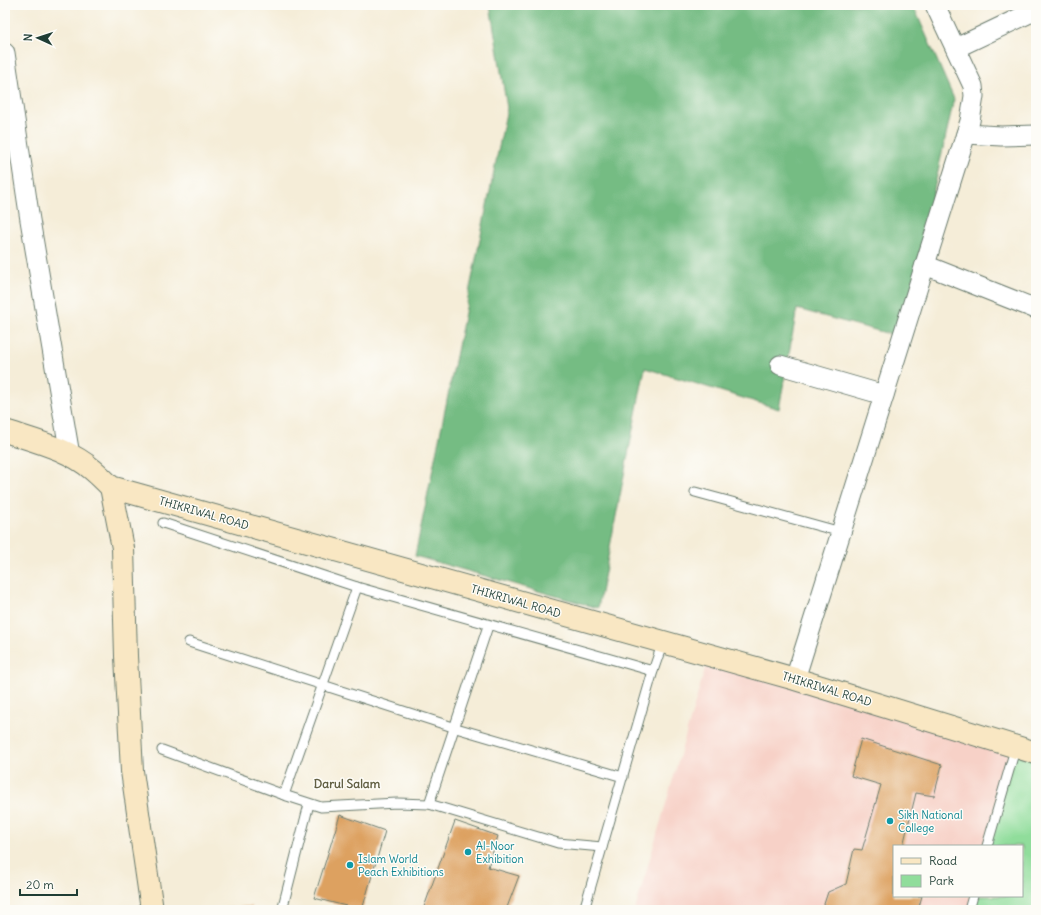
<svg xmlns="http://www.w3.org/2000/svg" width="1041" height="915" font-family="Delius,sans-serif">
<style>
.built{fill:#f7d1c7}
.green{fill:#90dd9b;stroke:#588d68}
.forest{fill:#74bc83;stroke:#4a7c5c}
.building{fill:#dda161}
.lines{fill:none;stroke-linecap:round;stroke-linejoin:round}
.lane-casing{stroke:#6a7b6d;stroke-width:11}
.street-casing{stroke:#6a7b6d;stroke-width:21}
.secondary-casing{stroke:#6a7b6d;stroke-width:24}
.lane{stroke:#fff;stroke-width:9}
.street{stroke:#fff;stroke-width:19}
.secondary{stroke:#f9e7c3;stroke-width:22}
.culture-dot{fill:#0f9aa8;stroke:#fdfcf7;stroke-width:1.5}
.labels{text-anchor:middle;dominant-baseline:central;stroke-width:3;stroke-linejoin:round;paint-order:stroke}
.street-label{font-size:11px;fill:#1f3d34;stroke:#fdfcf7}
.culture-label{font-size:11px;fill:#0d838f;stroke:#fdfcf7;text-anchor:start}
.neighbourhood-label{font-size:12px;font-weight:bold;fill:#626044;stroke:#fdfcf7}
</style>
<rect width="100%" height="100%" fill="#fdfcf7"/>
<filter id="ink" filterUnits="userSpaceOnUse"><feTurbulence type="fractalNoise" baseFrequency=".025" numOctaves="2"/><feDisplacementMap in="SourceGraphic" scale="8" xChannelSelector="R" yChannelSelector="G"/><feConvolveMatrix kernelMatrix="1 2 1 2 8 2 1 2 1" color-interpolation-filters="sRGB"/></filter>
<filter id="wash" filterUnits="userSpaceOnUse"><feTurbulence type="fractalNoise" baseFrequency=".012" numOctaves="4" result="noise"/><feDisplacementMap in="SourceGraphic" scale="16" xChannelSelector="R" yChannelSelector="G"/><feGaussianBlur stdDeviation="0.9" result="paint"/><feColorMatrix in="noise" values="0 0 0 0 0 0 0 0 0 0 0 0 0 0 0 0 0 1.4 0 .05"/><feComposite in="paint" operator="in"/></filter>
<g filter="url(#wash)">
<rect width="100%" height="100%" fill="#f5edd8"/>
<path class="built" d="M709 655 1016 746 987 846H894V896H973L969 910H635Z"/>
<path class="green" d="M1016 746 1036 753V910H969L973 896H1022V846H987Z"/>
<path class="forest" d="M490 5H913L954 99 901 337 797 309 779 409 645 368 598 608 415 556 507 108Z"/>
<g id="blocks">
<g class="building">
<path d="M861 739 942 765 934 796 916 793 903 846H894V896H922L918 910H826L824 904 828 892 846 884 854 849 862 850 881 785 851 776Z"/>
<path d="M340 815 385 831 362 910 314 898Z"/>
<path d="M455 821 498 836 488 867 519 876 506 910H423Z"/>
<path d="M251 906 252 910H212V909Z"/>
</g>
</g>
</g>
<g filter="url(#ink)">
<use href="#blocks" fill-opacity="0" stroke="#6a7b6d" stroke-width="1"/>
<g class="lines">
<defs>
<g id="lane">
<path d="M695 492 841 532"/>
<path d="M163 523 357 587 653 671"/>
<path d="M189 642 456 728 623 777"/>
<path d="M162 750 287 796 321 807 397 803 429 804 558 843 602 847"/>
<path d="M284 795 357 587"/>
<path d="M429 804 488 626"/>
<path d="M987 846 1016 746"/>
<path d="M282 910 309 804"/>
<path d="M584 910 653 671 663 642"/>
<path d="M969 910 973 896"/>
</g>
<g id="street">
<path d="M956 48 1036 10"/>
<path d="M5 53 30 220 70 455"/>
<path d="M966 134 1001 136 1036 135"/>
<path d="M925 265 1036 309"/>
<path d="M780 365 884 395"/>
<path d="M795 679 970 121 974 96 973 86 935 5"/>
</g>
<g id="secondary">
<path d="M5 431C35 441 69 449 93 470 99 475 105 481 111 487L795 679 1036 753"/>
<path d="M111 487 123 548 126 656 132 771 152 910"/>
</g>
</defs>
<use href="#lane" class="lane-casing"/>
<use href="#street" class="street-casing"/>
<use href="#secondary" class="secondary-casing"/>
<use href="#lane" class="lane"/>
<use href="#street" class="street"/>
<use href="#secondary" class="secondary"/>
</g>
</g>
<g class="culture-dot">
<circle cx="890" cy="821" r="4"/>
<circle cx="468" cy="852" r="4"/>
<circle cx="350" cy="865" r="4"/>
</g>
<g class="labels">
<g class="street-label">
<text transform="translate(204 513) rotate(16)">THIKRIWAL ROAD</text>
<text transform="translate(516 601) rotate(16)">THIKRIWAL ROAD</text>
<text transform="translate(827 689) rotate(17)">THIKRIWAL ROAD</text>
</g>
<g class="culture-label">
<text x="898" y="815">Sikh National<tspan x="898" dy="13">College</tspan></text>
<text x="476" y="846">Al-Noor<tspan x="476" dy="13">Exhibition</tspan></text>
<text x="358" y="859">Islam World<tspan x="358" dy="13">Peach Exhibitions</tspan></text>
</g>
<g class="neighbourhood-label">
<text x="347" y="783">Darul Salam</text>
</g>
</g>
<rect width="1041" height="915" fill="none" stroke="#fdfcf7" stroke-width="20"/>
<rect x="893" y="845" width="130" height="52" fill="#fdfcf7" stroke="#a4b0a9"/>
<rect x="901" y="858" width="20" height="6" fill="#f9e7c3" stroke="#a4b0a9"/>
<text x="929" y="865" font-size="12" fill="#1f3d34">Road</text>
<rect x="901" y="875" width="20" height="12" fill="#90dd9b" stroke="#a4b0a9"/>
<text x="929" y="885" font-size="12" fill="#1f3d34">Park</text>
<g transform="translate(38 38) rotate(273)" stroke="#fdfcf7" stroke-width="3" paint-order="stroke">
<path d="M0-3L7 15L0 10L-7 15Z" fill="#1f3d34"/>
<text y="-6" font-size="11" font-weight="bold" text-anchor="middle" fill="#1f3d34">N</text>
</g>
<path d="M20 889v6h57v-6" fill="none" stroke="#1f3d34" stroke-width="2"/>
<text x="26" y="889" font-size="12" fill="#1f3d34" stroke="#fdfcf7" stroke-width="3" paint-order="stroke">20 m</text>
</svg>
